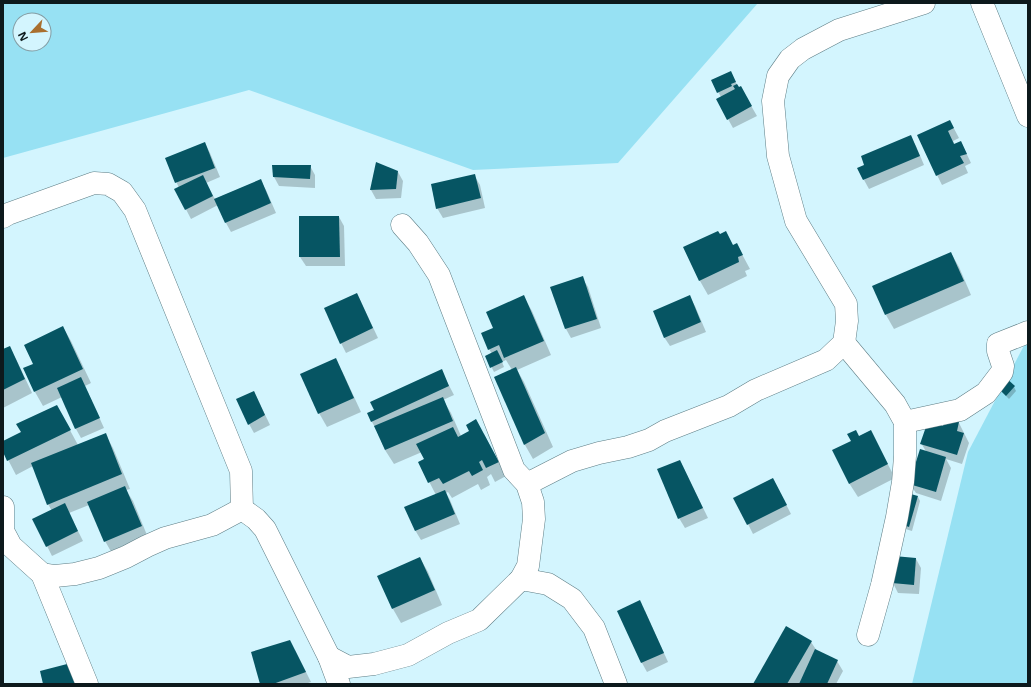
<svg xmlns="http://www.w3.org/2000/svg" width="1031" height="687" font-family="'Noto Sans',sans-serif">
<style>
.green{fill:#97e1f3;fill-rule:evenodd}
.shadow{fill:#0003}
.building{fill:#065563}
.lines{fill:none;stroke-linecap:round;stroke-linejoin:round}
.minor-casing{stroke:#5d7d85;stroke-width:23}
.minor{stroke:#fff;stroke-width:22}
</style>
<rect width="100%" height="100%" fill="#d3f5fe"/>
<g class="green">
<path d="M3 3H758L618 163 473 170 249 90 3 158ZM20 20H44V44H20Z"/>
<path d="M1028 338V684H912L968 452Z"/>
</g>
<g class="shadow">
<path d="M730 72 739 88 746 97 757 116 733 128 728 119 721 97 712 81Z"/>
<path d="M950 121 959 138 953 141 955 145 961 142 971 163 965 166 968 173 942 185 937 175Z"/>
<path d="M910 136 916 146 924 165 869 189 864 180Z"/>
<path d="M205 143 210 153 220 177 206 183 215 199 260 180 266 190 276 213 231 232 226 223 218 205 191 219 176 190 179 188 166 159Z"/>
<path d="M310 166 315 175V188L279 186 274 177Z"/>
<path d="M398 172 403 181 401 198 376 199 371 190Z"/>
<path d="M474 175 480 185 485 208 443 218 437 208Z"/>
<path d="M339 217 344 226 345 266H306L300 257Z"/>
<path d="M720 235 733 246 737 245 750 269 745 271 747 276 708 295 700 281 684 248Z"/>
<path d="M951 253 959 267 971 295 894 329 886 315Z"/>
<path d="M582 278 588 287 601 328 571 338 566 329 552 288Z"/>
<path d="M357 294 362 304 378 338 346 353 341 343Z"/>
<path d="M524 297 532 311 551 355 517 370 524 382 553 447 533 459 525 445 495 377 512 370 506 360 502 362 504 367 494 372 486 356 492 354 489 349 494 329Z"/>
<path d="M690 297 695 306 706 332 670 346 664 337Z"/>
<path d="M63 327 71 341 91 383 85 386 104 428 81 438 76 429 62 397 43 406 35 392Z"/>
<path d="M9 347 17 361 32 393 3 408V350Z"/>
<path d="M335 359 343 373 361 412 327 427 319 413Z"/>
<path d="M441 370 454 395 443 400 451 413 461 436 484 434 506 476 495 482 491 474 487 477 490 485 481 490 478 484 452 498 448 492 446 493 450 500 460 524 421 540 415 530 436 495 419 462 426 459 422 452 394 464 385 450 377 431 372 422 375 410Z"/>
<path d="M1014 387 1016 391 1009 399 1000 390Z"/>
<path d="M254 392 259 402 270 425 254 433 249 424Z"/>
<path d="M65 421 78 445 105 434 113 448 130 489 126 490 133 501 149 540 113 555 105 541 89 505 69 513 83 541 52 556 47 546 52 511 48 504 33 466 16 475 3 450V442Z"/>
<path d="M959 423 969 443 962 464 946 459 951 468 941 501 916 493 910 484 927 453 921 443 943 428Z"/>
<path d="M871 432 895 478 858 497 849 483 852 442Z"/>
<path d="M680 461 685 471 708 518 685 528 679 518Z"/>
<path d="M773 479 791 514 753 534 748 524Z"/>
<path d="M918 497 920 501 912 531 902 528Z"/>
<path d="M420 558 428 572 442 605 401 623 393 609Z"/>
<path d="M916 559 921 568 919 594 898 593 893 583Z"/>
<path d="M645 611 668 662 647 672 642 663Z"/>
<path d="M811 642 817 651 837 661 843 671 836 684H754Z"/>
<path d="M295 650 311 682 305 684H261Z"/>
</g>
<g class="building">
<path d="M731 71 736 82 731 84 732 86 717 93 711 80Z"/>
<path d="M737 84 739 87 741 86 752 106 727 120 716 99 735 89 733 86Z"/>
<path d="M950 120 954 128 948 131 954 144 961 141 967 154 960 156 964 163 936 176 917 135Z"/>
<path d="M911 135 920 156 863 180 857 168 864 165 861 156Z"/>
<path d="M205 142 215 168 175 183 165 158Z"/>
<path d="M376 162 398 171 396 189 370 190Z"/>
<path d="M272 165H311L310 179 273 177Z"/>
<path d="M475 174 481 198 436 209 431 184Z"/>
<path d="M203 175 213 196 185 210 174 189Z"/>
<path d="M261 179 271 203 225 223 214 199Z"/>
<path d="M299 216H339L340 257H299Z"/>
<path d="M718 231 720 234 726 231 733 245 737 243 743 255 738 257 739 262 699 281 683 247Z"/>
<path d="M951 252 964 281 885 315 872 286Z"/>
<path d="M583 276 597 319 565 329 550 287Z"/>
<path d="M357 293 373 328 340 344 324 308Z"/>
<path d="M524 295 544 341 504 358 499 345 488 350 481 333 493 328 486 312Z"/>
<path d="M690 295 701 322 664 338 653 311Z"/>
<path d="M63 326 83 369 34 392 23 368 33 364 24 345Z"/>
<path d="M10 346 25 379 3 390V349Z"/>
<path d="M497 350 503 362 490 368 485 356Z"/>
<path d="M336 358 354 398 318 414 300 374Z"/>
<path d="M516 367 545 433 524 445 494 377Z"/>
<path d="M442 369 449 386 371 422 367 413 374 410 370 402Z"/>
<path d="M81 377 100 418 75 429 57 388Z"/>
<path d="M1005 377 1015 386 1006 396 996 386Z"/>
<path d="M254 391 265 415 248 425 236 399Z"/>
<path d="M443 397 453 421 385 450 374 426Z"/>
<path d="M57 405 71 430 7 461 3 452V441L21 432 16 424Z"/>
<path d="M945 418 959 422 957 431 964 433 957 455 920 444 928 421 943 426Z"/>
<path d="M476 419 499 462 486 468 482 460 479 462 483 470 472 476 469 471 443 484 439 478 428 483 418 462 424 459 416 444 453 427 458 437 469 431 466 425Z"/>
<path d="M856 430 859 436 871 430 888 464 849 484 832 450 851 441 847 434Z"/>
<path d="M106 433 122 474 47 505 31 463Z"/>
<path d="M920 449 946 457 936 492 909 484Z"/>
<path d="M680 460 703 508 678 519 657 469Z"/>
<path d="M773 478 787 505 747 525 733 498Z"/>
<path d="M125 486 142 526 104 542 87 502Z"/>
<path d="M445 490 455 514 415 531 404 507Z"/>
<path d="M907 493 918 496 909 527 898 523Z"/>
<path d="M65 503 78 531 46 547 32 519Z"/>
<path d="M894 556 916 558 914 585 892 583Z"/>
<path d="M420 557 435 590 392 609 377 576Z"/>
<path d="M640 600 664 653 641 663 617 611Z"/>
<path d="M786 626 812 641 787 684H753Z"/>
<path d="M290 640 306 672 273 684H260L251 652Z"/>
<path d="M815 649 838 660 827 684H799Z"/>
<path d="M71 663 76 684H43L40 671Z"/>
</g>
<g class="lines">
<defs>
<g id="minor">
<path d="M982 3 1028 116"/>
<path d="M3 217 8 214 94 183 108 184 122 192 135 210 241 471 242 509"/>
<path d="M402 225 418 243 439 275 514 470 527 484 533 502 534 519 528 566 521 579"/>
<path d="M844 343 895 404 905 422V456L903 482 897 517 882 585 868 635"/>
<path d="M905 422 960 410 986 393 1002 372 1003 366 998 351V344L1028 332"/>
<path d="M527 484 572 461 599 453 628 447 649 440 665 431 729 406 756 390 826 360 844 343 847 321 846 304 796 221 778 156 773 101 778 76 790 59 803 49 839 30 924 3"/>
<path d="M3 507V531L11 546 42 574 87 684"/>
<path d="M242 509 256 519 265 529 329 657 339 684"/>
<path d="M42 574 55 576 75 574 99 568 126 557 147 546 165 538 212 525 242 509"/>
<path d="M329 657 348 667 374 664 408 655 448 633 479 620 521 579 548 584 572 599 594 628 616 684"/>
</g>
</defs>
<use href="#minor" class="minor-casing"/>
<use href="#minor" class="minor"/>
</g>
<rect width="1031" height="687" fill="none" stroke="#0d191c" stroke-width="8"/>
<g transform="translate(32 32) rotate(244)"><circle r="19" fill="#d3f5fe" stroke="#849da4"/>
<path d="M0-3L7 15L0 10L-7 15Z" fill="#a96f2f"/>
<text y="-6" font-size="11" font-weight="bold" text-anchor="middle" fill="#0d191c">N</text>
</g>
</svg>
